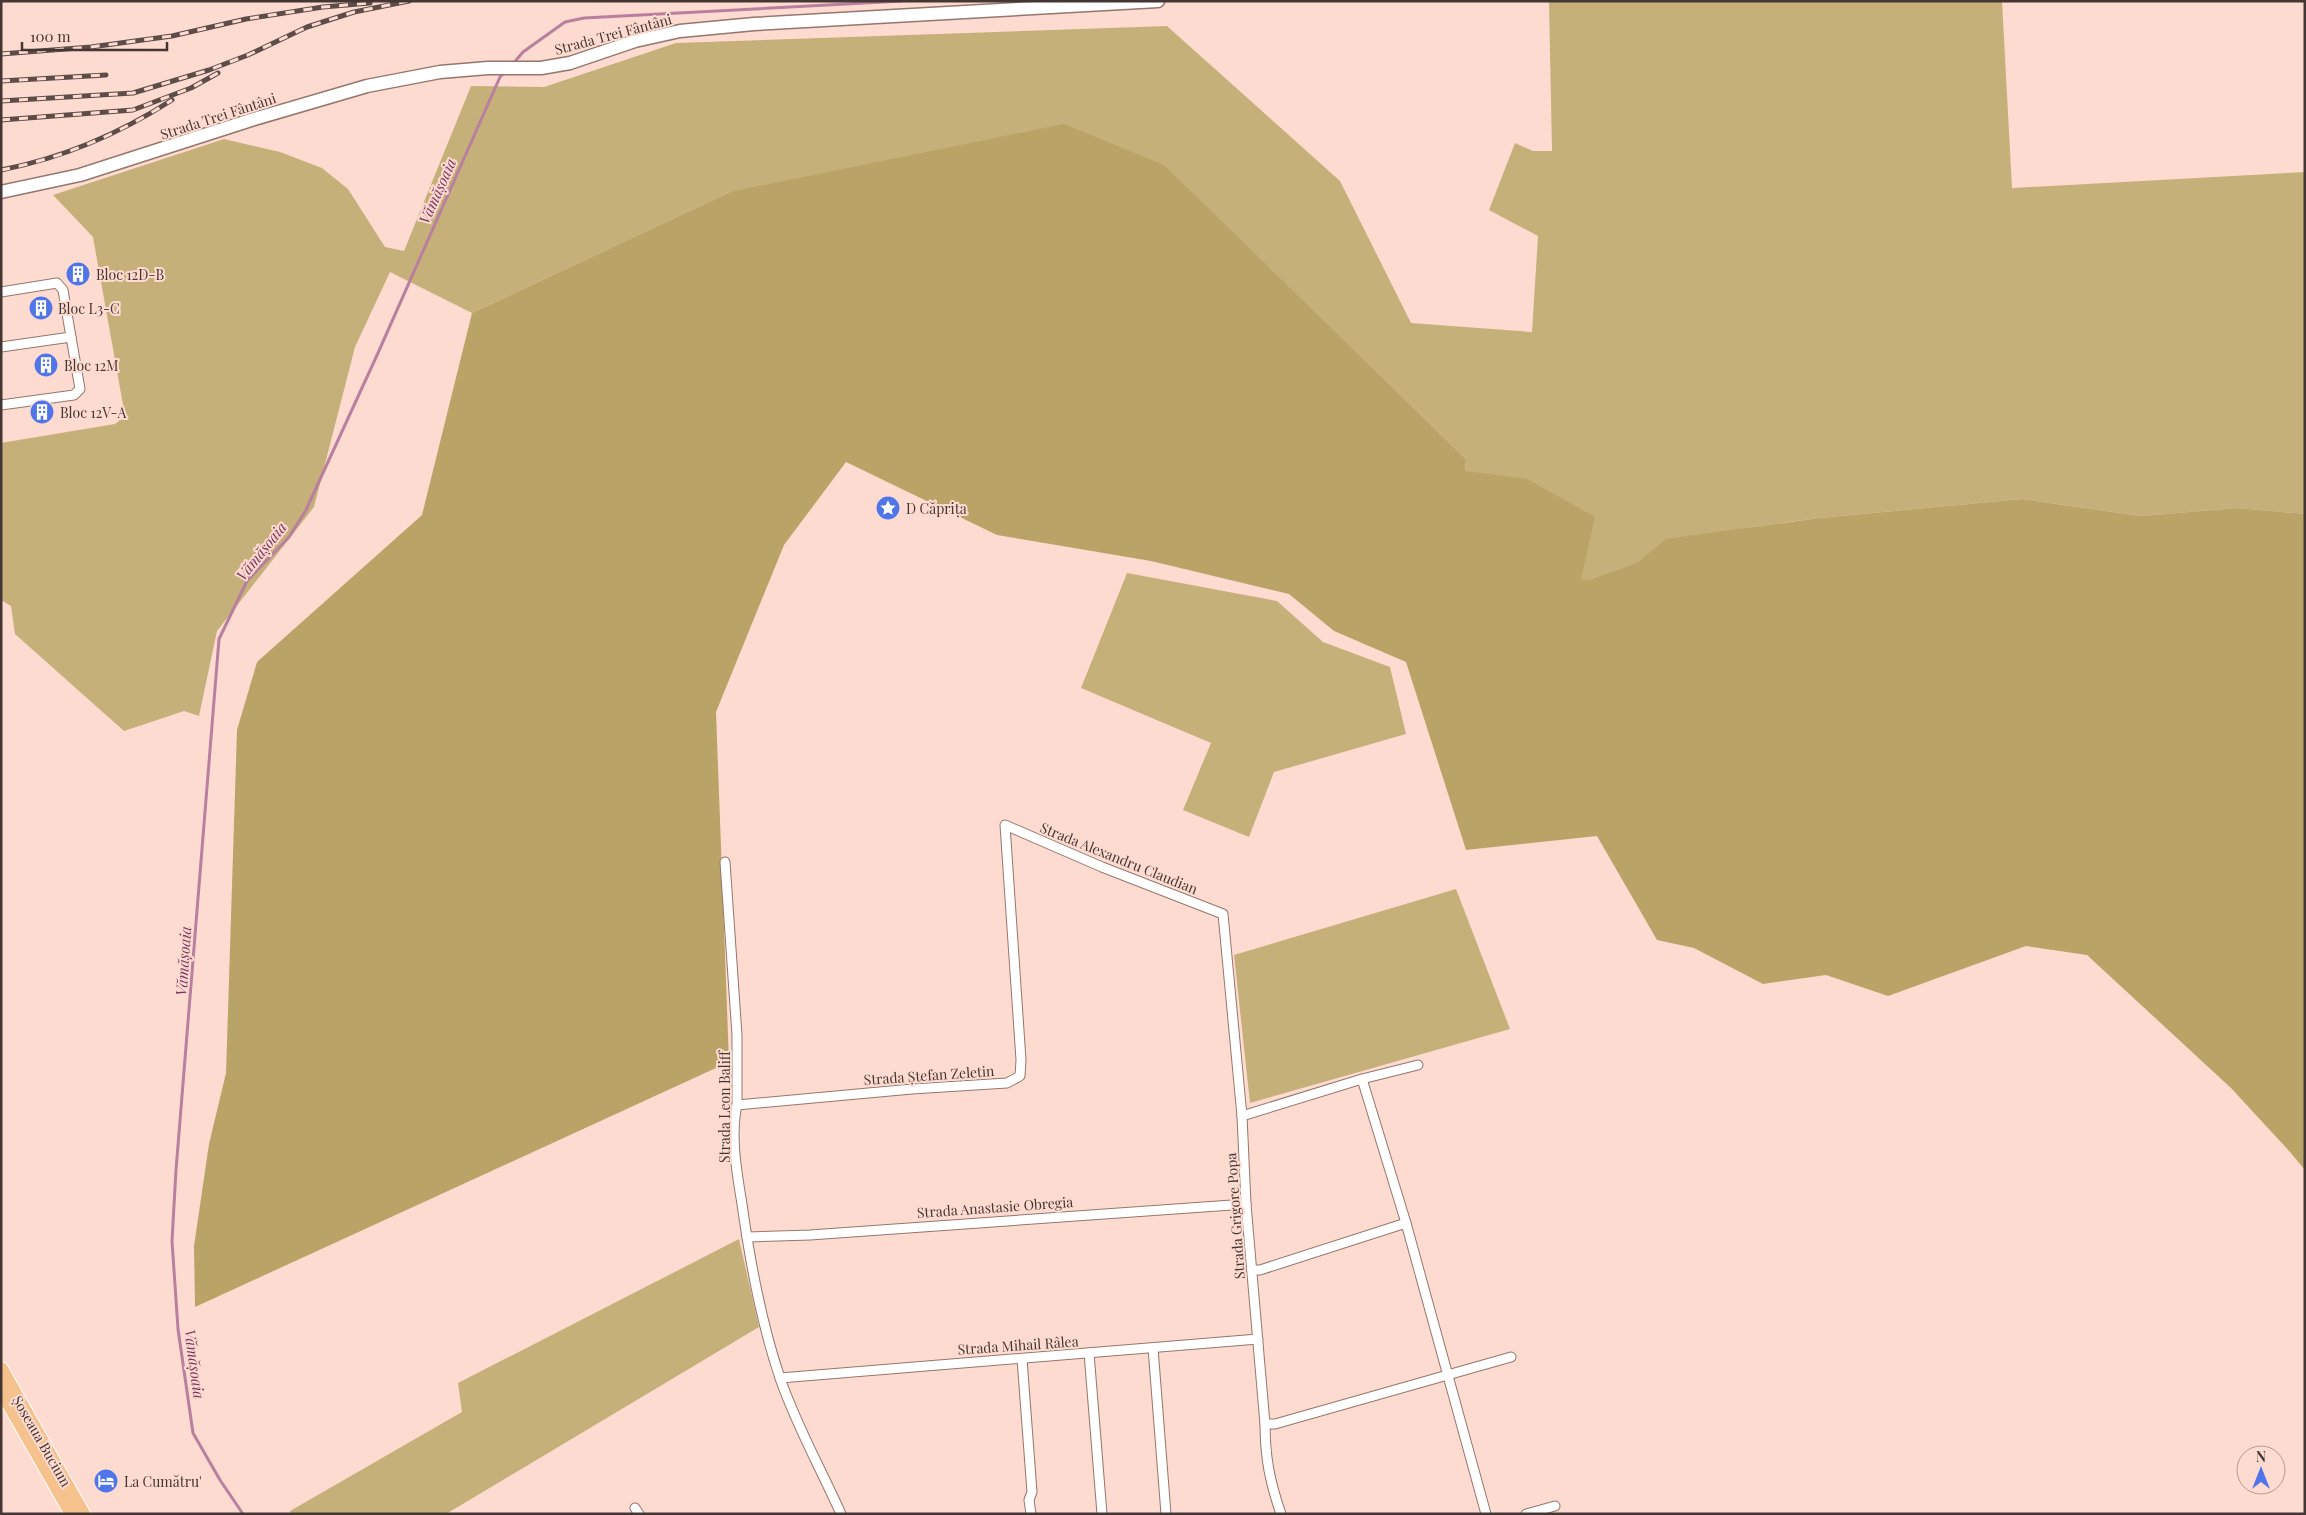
<svg xmlns="http://www.w3.org/2000/svg" width="2306" height="1515" font-family="'Playfair Display',serif">
<style>
.green{fill:#c6b07a}
.forest{fill:#baa367}
.lines{fill:none;stroke-linecap:round;stroke-linejoin:round}
.stream{stroke:#b97f9f;stroke-width:3}
.street-casing{stroke:#95766c;stroke-width:11}
.secondary-casing{stroke:#95766c;stroke-width:15}
.primary-casing{stroke:#fff;stroke-width:16}
.street{stroke:#fff;stroke-width:9}
.secondary{stroke:#fff;stroke-width:12}
.primary{stroke:#f5c28e;stroke-width:14}
.rail-casing{stroke:#5d4d48;stroke-width:5}
.rail{stroke:#fedbd1;stroke-width:3;stroke-dasharray:9;stroke-linecap:butt}
.labels{text-anchor:middle;dominant-baseline:central;stroke-width:4;stroke-linejoin:round;paint-order:stroke}
.street-label{font-size:14px;fill:#443632;stroke:#fedbd1}
.poi-label{font-size:14px;fill:#443632;stroke:#fedbd1;text-anchor:start}
.water-label{font-size:15px;font-style:italic;fill:#7b335f;stroke:#fedbd1}
</style>
<rect width="100%" height="100%" fill="#fedbd1"/>
<g class="green">
<path d="M1549 1H2002L2012 188 2305 172V514L2237 508 2141 516 2022 499 1819 518 1753 527 1512 612 1465 471 1466 459 1164 166 730 192 472 313 390 272 355 347 314 507 217 631 199 716 184 711 124 731 15 634 11 606 1 600V443L115 424 125 416 93 237 53 195 224 139 280 152 322 168 348 189 385 247 404 251 471 86 544 87 676 43 1167 26 1340 181 1411 323 1532 332 1538 236 1489 210 1515 143 1533 151H1552Z"/>
<path d="M1127 573 1277 601 1323 642 1390 667 1406 734 1274 772 1249 837 1183 810 1211 743 1081 688Z"/>
<path d="M1456 889 1510 1029 1250 1103 1234 955Z"/>
<path d="M739 1239 759 1327 446 1514H291L290 1511 462 1412 458 1383Z"/>
</g>
<path class="forest" d="M1064 124 1164 165 1466 459 1465 471 1527 479 1595 517 1581 579 1590 580 1637 563 1666 539 1819 518 2022 499 2141 516 2237 508 2305 514V1170L2290 1152 2231 1088 2087 955 2026 946 1888 996 1826 975 1763 984 1694 948 1657 940 1597 836 1466 850 1406 662 1334 631 1289 594 1151 561 997 535 846 462 784 545 716 712 729 1062 195 1307 194 1246 209 1144 226 1073 237 730 257 662 422 515 472 313 730 192Z"/>
<g class="lines">
<g class="stream">
<path d="M512 65 523 52 565 22 584 18 902 1"/>
<path d="M243 1514 220 1480 193 1433 178 1329 172 1241 176 1170 219 639 247 581 289 537 306 510 378 353 500 77 504 73"/>
</g>
<defs>
<g id="street">
<path d="M1 292 57 283 63 290 71 337"/>
<path d="M1 347 71 337 80 389 74 395 1 405"/>
<path d="M725 862 737 1035V1105C730 1136 737 1173 742 1204 750 1262 761 1322 780 1378 796 1425 821 1469 841 1514"/>
<path d="M1362 1079 1406 1223 1486 1514"/>
<path d="M737 1105 912 1089 1007 1083 1020 1076 1021 1060 1005 825 1102 867 1223 914 1242 1116 1246 1204 1265 1424C1265 1458 1270 1482 1281 1514"/>
<path d="M1242 1116 1362 1079 1418 1065"/>
<path d="M747 1237 810 1235 1246 1204"/>
<path d="M1252 1270H1260L1406 1223"/>
<path d="M1153 1348 1166 1514"/>
<path d="M1089 1353 1102 1514"/>
<path d="M1022 1359 1032 1492 1029 1500 1031 1514"/>
<path d="M780 1378 1258 1339"/>
<path d="M1265 1424H1275L1511 1357"/>
<path d="M635 1508 639 1514"/>
<path d="M1526 1514 1555 1506"/>
</g>
<path id="secondary" d="M1 192 80 175 251 120 367 86 440 72 488 68H541L570 63 635 41 680 31 754 24 1158 1"/>
<g id="primary">
<path d="M1 1369 83 1514"/>
<path d="M1 1390 72 1514"/>
</g>
</defs>
<use href="#street" class="street-casing"/>
<use href="#secondary" class="secondary-casing"/>
<use href="#primary" class="primary-casing"/>
<use href="#street" class="street"/>
<use href="#secondary" class="secondary"/>
<use href="#primary" class="primary"/>
<defs>
<g id="rail">
<path d="M1 54 91 47 172 36 246 19 323 7 370 3"/>
<path d="M1 81 106 75"/>
<path d="M1 101 133 93 209 70 248 55 307 27 354 12 409 1"/>
<path d="M1 120 133 110 191 88 218 73"/>
<path d="M1 170C63 158 119 134 172 100"/>
</g>
</defs>
<use href="#rail" class="rail-casing"/>
<use href="#rail" class="rail"/>
</g>
<defs>
<symbol id="building-disc" viewBox="-11 -11 22 22"><circle r="9.5" fill="#4f75e9" stroke="#fedbd1"/><path d="M-4-6H4V6H1V3H-1V6H-4ZM-2.5-4.3h1.7v1.8h-1.7ZM.8-4.3h1.7v1.8H.8ZM-2.5-1h1.7V.8h-1.7ZM.8-1h1.7V.8H.8Z" fill="#fff"/></symbol>
<symbol id="sight-disc" viewBox="-11 -11 22 22"><circle r="9.5" fill="#4f75e9" stroke="#fedbd1"/><path d="M0-6L1.8-2.2L6-1.7L2.9 1.2L3.7 5.4L0 3.3L-3.7 5.4L-2.9 1.2L-6-1.7L-1.8-2.2Z" fill="#fff"/></symbol>
<symbol id="hotel-disc" viewBox="-11 -11 22 22"><circle r="9.5" fill="#4f75e9" stroke="#fedbd1"/><path d="M-6-4.5h1.5V1H6V5H4.5V3h-9V5H-6ZM-4 0a1.8 1.8 0 1 1 3.6 0ZM.5 0V-2.5h3Q6-2.5 6 0Z" fill="#fff"/></symbol>
</defs>
<g fill-rule="evenodd">
<use href="#building-disc" x="64" y="260" width="28" height="28"/>
<use href="#building-disc" x="27" y="294" width="28" height="28"/>
<use href="#building-disc" x="32" y="351" width="28" height="28"/>
<use href="#building-disc" x="28" y="398" width="28" height="28"/>
<use href="#sight-disc" x="874" y="494" width="28" height="28"/>
<use href="#hotel-disc" x="92" y="1467" width="28" height="28"/>
</g>
<g class="labels">
<g class="street-label">
<text transform="translate(613 34) rotate(-15)">Strada Trei Fântâni</text>
<text transform="translate(218 116) rotate(-18)">Strada Trei Fântâni</text>
<text transform="translate(1119 858) rotate(22)">Strada Alexandru Claudian</text>
<text transform="translate(929 1075) rotate(-4)">Strada Ștefan Zeletin</text>
<text transform="translate(724 1107) rotate(-90)">Strada Leon Baliff</text>
<text transform="translate(995 1207) rotate(-4)">Strada Anastasie Obregia</text>
<text transform="translate(1235 1216) rotate(-94)">Strada Grigore Popa</text>
<text transform="translate(1018 1345) rotate(-4)">Strada Mihail Râlea</text>
<text transform="translate(42 1441) rotate(60)">Șoseaua Bucium</text>
</g>
<g class="poi-label">
<text x="96" y="274">Bloc 12D-B</text>
<text x="58" y="308">Bloc L3-C</text>
<text x="64" y="365">Bloc 12M</text>
<text x="60" y="412">Bloc 12V-A</text>
<text x="906" y="508">D Căprița</text>
<text x="124" y="1481">La Cumătru'</text>
</g>
<g class="water-label">
<text transform="translate(437 191) rotate(-66)">Vămășoaia</text>
<text transform="translate(261 551) rotate(-51)">Vămășoaia</text>
<text transform="translate(183 961) rotate(-86)">Vămășoaia</text>
<text transform="translate(195 1364) rotate(82)">Vămășoaia</text>
</g>
</g>
<rect width="2306" height="1515" fill="none" stroke="#443632" stroke-width="5"/>
<g transform="translate(2261 1470)"><circle r="24" fill="#fedbd1" stroke="#b49991"/>
<path d="M0-4L9 19L0 12L-9 19Z" fill="#4f75e9"/>
<text y="-8" font-size="14" font-weight="bold" text-anchor="middle" fill="#443632">N</text>
</g>
<path d="M22 42v8h145v-8" fill="none" stroke="#443632" stroke-width="2.5"/>
<text x="30" y="42" font-size="15" fill="#443632" stroke="#fedbd1" stroke-width="4" paint-order="stroke">100 m</text>
</svg>
